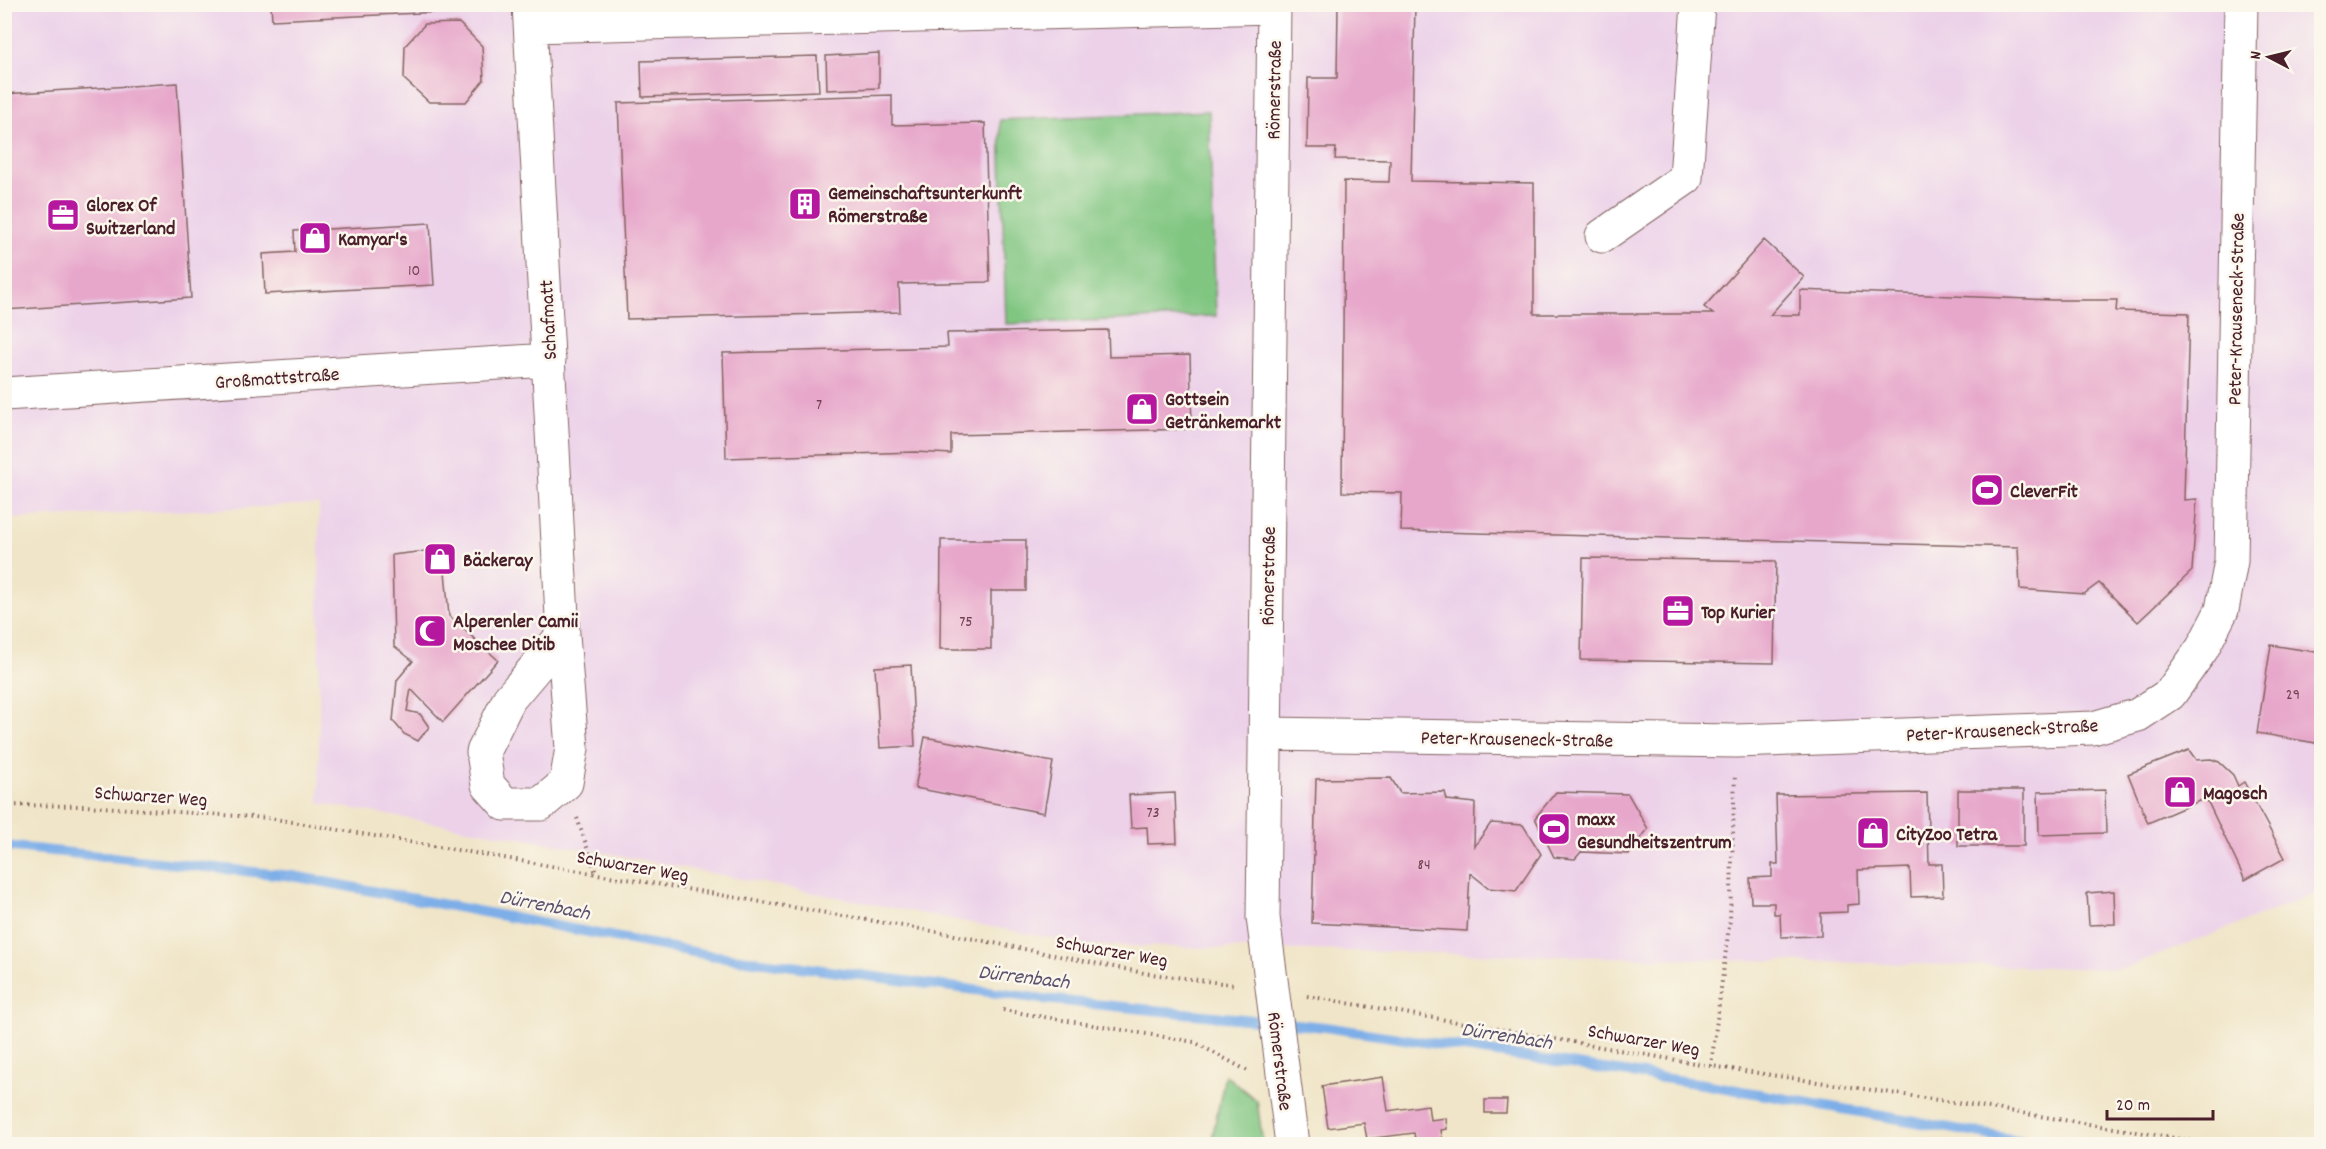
<svg xmlns="http://www.w3.org/2000/svg" width="2326" height="1149" viewBox="0 0 2326 1149" font-family="Dekko,sans-serif">
<style>
.built{fill:#ecd1e9}
.green{fill:#80c681;stroke:#657256;stroke-width:1.5}
.lines{fill:none;stroke-linecap:round;stroke-linejoin:round}
.stream{stroke:#7daee8;stroke-width:10}
.building{fill:#e7a7cb}
.minor-casing{stroke:#846462;stroke-width:35}
.path{stroke:#846462;stroke-width:4;stroke-dasharray:1.5 4.5;stroke-linecap:butt}
.minor{stroke:#fff;stroke-width:33}
.labels{text-anchor:middle;stroke-width:5;stroke-linejoin:round;paint-order:stroke}
.number-label{font-size:16px;fill:#714153}
.street-label{font-size:20px;fill:#4a1f2b;stroke:#fbf7ec}
.poi-label{font-size:20px;font-weight:bold;fill:#4a1f2b;stroke:#fbf7ec;text-anchor:start}
.water-label{font-size:21px;font-style:italic;fill:#5c516d;stroke:#fbf7ec}
</style>
<rect width="100%" height="100%" fill="#fbf7ec"/>
<filter id="ink" filterUnits="userSpaceOnUse"><feTurbulence type="fractalNoise" baseFrequency=".0167" numOctaves="2"/><feDisplacementMap in="SourceGraphic" scale="12" xChannelSelector="R" yChannelSelector="G"/><feConvolveMatrix kernelMatrix="1 2 1 2 8 2 1 2 1" color-interpolation-filters="sRGB"/></filter>
<filter id="wash" filterUnits="userSpaceOnUse"><feTurbulence type="fractalNoise" baseFrequency=".008" numOctaves="4" result="noise"/><feDisplacementMap in="SourceGraphic" scale="24" xChannelSelector="R" yChannelSelector="G"/><feGaussianBlur stdDeviation="1.35" result="paint"/><feColorMatrix in="noise" values="0 0 0 0 0 0 0 0 0 0 0 0 0 0 0 0 0 1.4 0 .05"/><feComposite in="paint" operator="in"/></filter>
<g filter="url(#wash)">
<rect width="100%" height="100%" fill="#f0e5c8"/>
<path class="built" d="M4 5H2321V892L2122 969 1086 945 601 852 319 803V504L5 519Z"/>
<path class="green" d="M1209 111 1216 316 1006 324 1000 120Z
M1225 1075 1257 1101 1263 1144H1211Z"/>
<g class="lines">
<path class="stream" d="M4 846 293 876 709 955 1043 999 1325 1027 1703 1084 2039 1144"/>
</g>
<g id="blocks">
<path class="building" d="M271 4H463V11L272 20Z
M1338 5H1415L1411 181 1534 183V314H1713L1704 307 1764 240 1804 277 1770 315H1800V290L2053 300H2117L2116 311 2189 313 2184 500 2197 499 2192 571 2138 622 2099 583 2084 594 2020 589 2018 547 1401 531 1402 493 1342 492 1344 181 1389 182 1390 160 1335 159 1336 148H1307L1308 78H1337Z
M459 23 482 46 484 80 466 102H429L404 79 405 46 425 24Z
M2319 31H2322V92L2315 91Z
M879 53V88L827 90 826 56Z
M817 56 819 91 642 97 641 61Z
M177 83 191 298 4 310V94Z
M892 95V125L985 123 990 282 899 284 900 312 627 319 618 103Z
M430 223 434 285 265 294 263 254 295 252 294 231Z
M1108 330 1109 357 1190 355 1192 429 951 435V454L915 452 726 458 723 353 948 347 947 333Z
M941 540H1026V591H991V649H940Z
M443 549 449 616 498 660 443 722 411 689 407 711 420 714 429 727 418 741 404 734 393 721 397 680 413 661 394 646 392 555Z
M1583 558 1776 561 1774 663 1581 660Z
M2271 645 2322 653V744L2257 733Z
M911 665 915 746 880 748 875 667Z
M925 737 1053 762 1044 813 915 788Z
M2189 750 2196 760 2211 759 2219 762 2233 775 2238 786 2244 782 2285 858 2245 880 2206 798 2148 823 2128 774Z
M1391 778 1400 793 1445 792 1447 800 1475 803 1474 847 1491 823 1523 825 1541 854 1516 891 1489 888 1470 873 1467 931 1312 923 1316 779Z
M1958 790H2024V846H1958Z
M2105 790 2106 833 2039 835 2038 792Z
M1556 792 1628 794 1648 829 1629 854 1581 852 1575 859 1554 857 1535 818Z
M1175 793 1177 843 1148 844 1147 827 1131 828 1129 795Z
M1927 793 1929 864H1942L1943 896 1911 897 1910 868 1858 870 1859 904 1847 905V912L1821 913V936L1781 937 1780 914H1774V903H1751L1750 878 1772 877V864H1778L1776 795Z
M2114 891 2115 924 2089 925 2087 893Z
M1383 1077 1388 1111 1428 1105 1430 1120 1446 1118 1447 1129 1441 1130 1443 1144H1416L1414 1133 1367 1139 1364 1123 1328 1128 1322 1086Z
M1485 1100H1507L1506 1113H1485Z"/>
</g>
</g>
<g filter="url(#ink)">
<use href="#blocks" fill-opacity="0" stroke="#846462" stroke-width="1.5"/>
<g class="lines">
<defs>
<path id="minor" d="M529 4 563 635 572 748 566 783 541 804H505L488 785 483 752 509 699 563 635
M1274 4 1263 917 1292 1144
M531 26 1274 7
M1602 236 1686 178 1698 4
M4 394 549 360
M1266 734 1736 741 2093 728 2138 715 2170 694 2202 649 2222 610 2231 561 2241 4"/>
</defs>
<use href="#minor" class="minor-casing"/>
<path class="path" d="M4 805 85 806 269 818 944 933 1144 973 1237 985
M577 818 596 873
M1307 996 1711 1066 1965 1104 2212 1144
M1003 1010 1194 1042 1248 1071
M1711 1066 1730 919 1735 774"/>
<use href="#minor" class="minor"/>
</g>
</g>
<defs>
<symbol id="building-square" viewBox="-11 -11 22 22"><rect x="-9" y="-9" width="18" height="18" rx="4" fill="#b5179e" stroke="#fbf7ec"/><path d="M-4-6H4V6H1V3H-1V6H-4ZM-2.5-4.3h1.7v1.8h-1.7ZM.8-4.3h1.7v1.8H.8ZM-2.5-1h1.7V.8h-1.7ZM.8-1h1.7V.8H.8Z" fill="#fff"/></symbol>
<symbol id="office-square" viewBox="-11 -11 22 22"><rect x="-9" y="-9" width="18" height="18" rx="4" fill="#b5179e" stroke="#fbf7ec"/><path d="M-6-3h4V-5.5h4V-3h4V5H-6ZM-1-4.5V-3h2v-1.5ZM-6 0V1H6V0Z" fill="#fff"/></symbol>
<symbol id="shop-square" viewBox="-11 -11 22 22"><rect x="-9" y="-9" width="18" height="18" rx="4" fill="#b5179e" stroke="#fbf7ec"/><path d="M-5-2.5h2.3a2.7 3.5 0 0 1 5.4 0H5L5.5 6h-11ZM-1.5-2.5h3a1.5 2.3 0 0 0-3 0Z" fill="#fff"/></symbol>
<symbol id="stadium-square" viewBox="-11 -11 22 22"><rect x="-9" y="-9" width="18" height="18" rx="4" fill="#b5179e" stroke="#fbf7ec"/><path d="M0-5a6.5 5 0 1 0 0 10a6.5 5 0 1 0 0-10ZM-3.5-1.8h7v3.6h-7Z" fill="#fff"/></symbol>
<symbol id="mosque-square" viewBox="-11 -11 22 22"><rect x="-9" y="-9" width="18" height="18" rx="4" fill="#b5179e" stroke="#fbf7ec"/><path d="M3.5-4.9A6 6 0 1 0 3.5 4.9A5 5 0 1 1 3.5-4.9Z" fill="#fff"/></symbol>
</defs>
<g fill-rule="evenodd">
<use href="#building-square" x="786" y="185" width="38" height="38"/>
<use href="#office-square" x="44" y="196" width="38" height="38"/>
<use href="#shop-square" x="296" y="219" width="38" height="38"/>
<use href="#shop-square" x="1123" y="390" width="38" height="38"/>
<use href="#stadium-square" x="1968" y="471" width="38" height="38"/>
<use href="#shop-square" x="421" y="540" width="38" height="38"/>
<use href="#office-square" x="1659" y="592" width="38" height="38"/>
<use href="#mosque-square" x="411" y="612" width="38" height="38"/>
<use href="#shop-square" x="2161" y="773" width="38" height="38"/>
<use href="#stadium-square" x="1535" y="810" width="38" height="38"/>
<use href="#shop-square" x="1854" y="814" width="38" height="38"/>
</g>
<g class="labels">
<g class="number-label">
<text x="414" y="275">10</text>
<text x="819" y="409">7</text>
<text x="966" y="626">75</text>
<text x="2293" y="699">29</text>
<text x="1153" y="817">73</text>
<text x="1424" y="869">84</text>
</g>
<g class="street-label">
<text transform="translate(1273 90) rotate(-89)" y="7">Römerstraße</text>
<text transform="translate(2235 309) rotate(-89)" y="7">Peter-Krauseneck-Straße</text>
<text transform="translate(547 320) rotate(-93)" y="7">Schafmatt</text>
<text transform="translate(277 377) rotate(-4)" y="7">Großmattstraße</text>
<text transform="translate(1267 576) rotate(-89)" y="7">Römerstraße</text>
<text transform="translate(2002 729) rotate(-3)" y="7">Peter-Krauseneck-Straße</text>
<text transform="translate(1517 738) rotate(1)" y="7">Peter-Krauseneck-Straße</text>
<text transform="translate(151 795) rotate(4)" y="7">Schwarzer Weg</text>
<text transform="translate(633 865) rotate(10)" y="7">Schwarzer Weg</text>
<text transform="translate(1112 950) rotate(10)" y="7">Schwarzer Weg</text>
<text transform="translate(1644 1039) rotate(10)" y="7">Schwarzer Weg</text>
<text transform="translate(1281 1061) rotate(83)" y="7">Römerstraße</text>
</g>
<g class="poi-label">
<text x="828" y="199">Gemeinschaftsunterkunft<tspan x="828" dy="23">Römerstraße</tspan></text>
<text x="86" y="211">Glorex Of<tspan x="86" dy="23">Switzerland</tspan></text>
<text x="338" y="245">Kamyar's</text>
<text x="1165" y="405">Gottsein<tspan x="1165" dy="23">Getränkemarkt</tspan></text>
<text x="2010" y="497">CleverFit</text>
<text x="463" y="566">Bäckeray</text>
<text x="1701" y="618">Top Kurier</text>
<text x="453" y="627">Alperenler Camii<tspan x="453" dy="23">Moschee Ditib</tspan></text>
<text x="2203" y="799">Magosch</text>
<text x="1577" y="825">maxx<tspan x="1577" dy="23">Gesundheitszentrum</tspan></text>
<text x="1896" y="840">CityZoo Tetra</text>
</g>
<g class="water-label">
<text transform="translate(545 904) rotate(11)" y="7">Dürrenbach</text>
<text transform="translate(1024 976) rotate(7)" y="7">Dürrenbach</text>
<text transform="translate(1507 1035) rotate(9)" y="7">Dürrenbach</text>
</g>
</g>
<rect width="2326" height="1149" fill="none" stroke="#fbf7ec" stroke-width="24"/>
<g transform="translate(2269 57) rotate(277)" stroke="#fbf7ec" stroke-width="4.5" paint-order="stroke">
<path d="M0-4.5L10 22L0 15L-10 22Z" fill="#4a1f2b"/>
<text y="-9" font-size="16" font-weight="bold" text-anchor="middle" fill="#4a1f2b">N</text>
</g>
<path d="M2107 1110v9h106v-9" fill="none" stroke="#4a1f2b" stroke-width="3"/>
<text x="2116" y="1110" font-size="18" fill="#4a1f2b" stroke="#fbf7ec" stroke-width="4.5" paint-order="stroke">20 m</text>
</svg>
